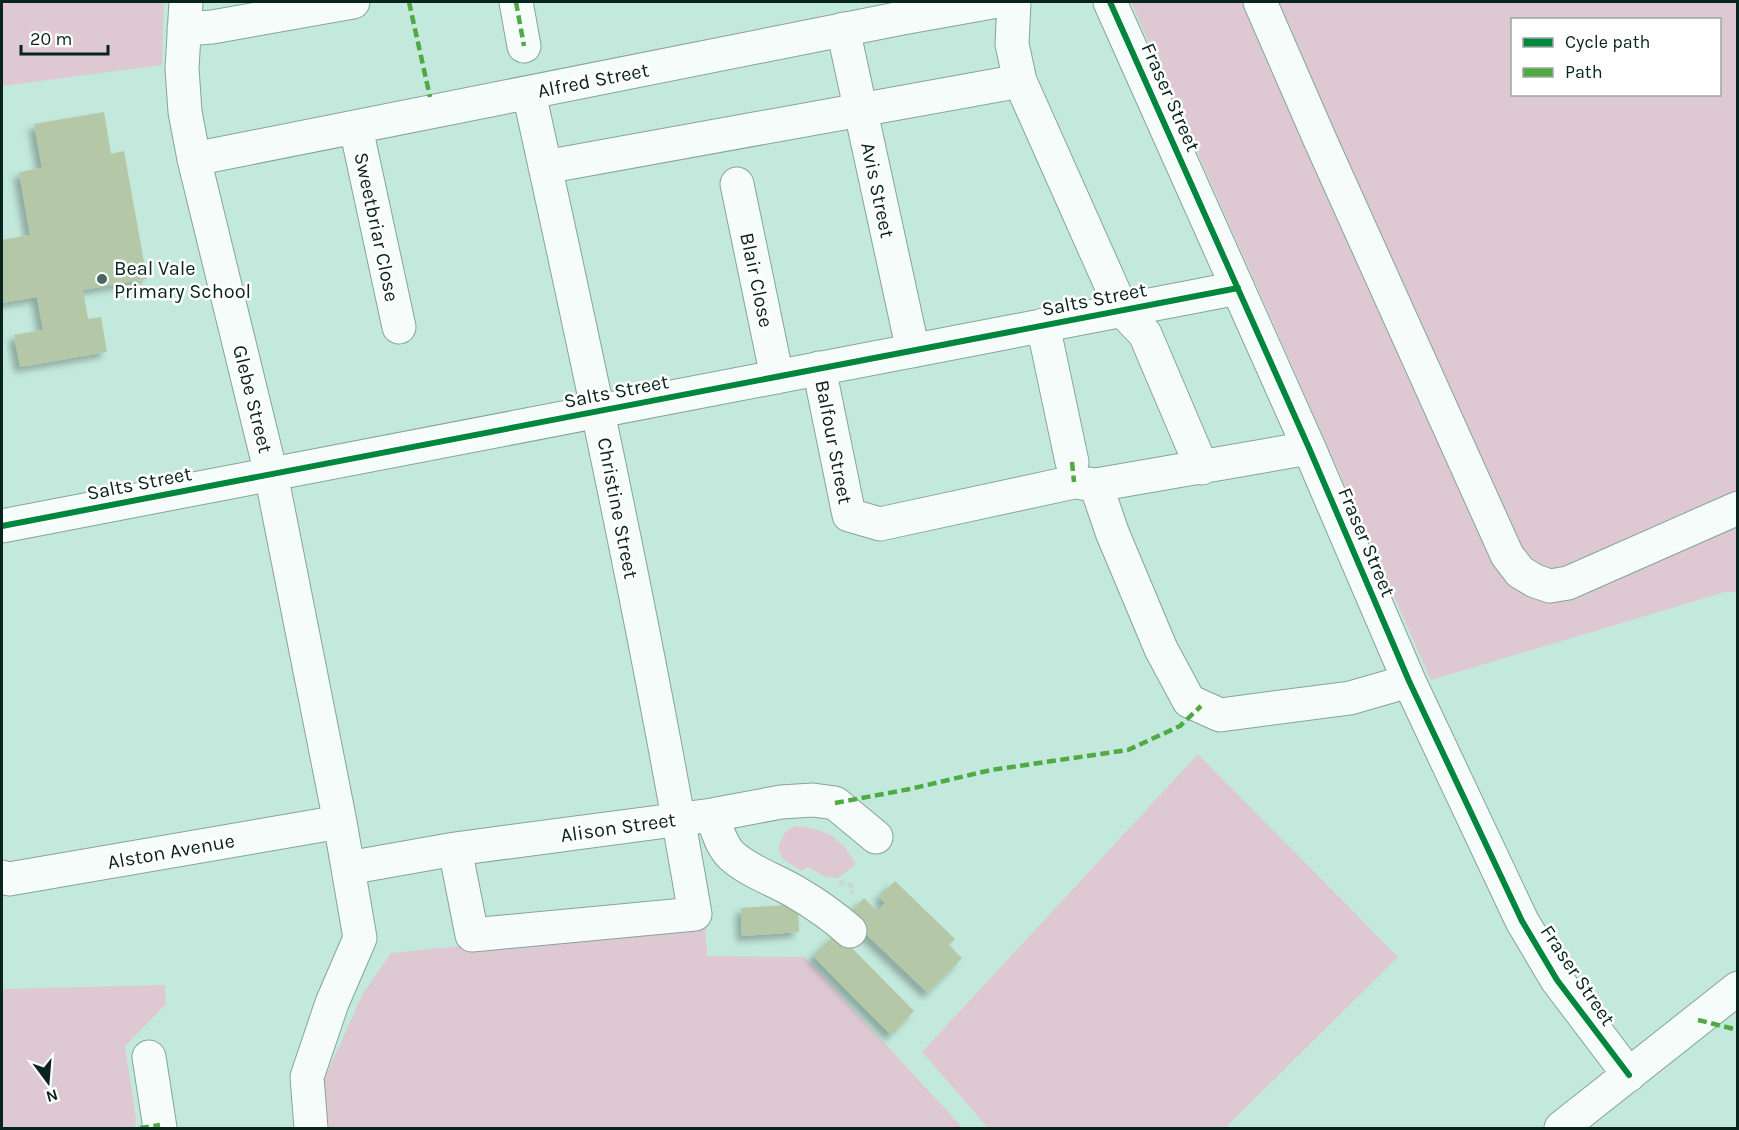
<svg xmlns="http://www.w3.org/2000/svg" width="1739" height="1130" viewBox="0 0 1739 1130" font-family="Karla,sans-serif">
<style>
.green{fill:#dec9d3;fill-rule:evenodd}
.building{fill:#b4c7a6;filter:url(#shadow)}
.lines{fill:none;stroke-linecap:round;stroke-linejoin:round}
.minor-casing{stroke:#86a49b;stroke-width:35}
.path{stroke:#cbd5d2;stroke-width:4;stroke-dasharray:6 3;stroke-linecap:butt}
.minor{stroke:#f6fcfa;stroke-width:33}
.quiet{stroke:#50aa43;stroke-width:4.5;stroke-dasharray:9 4.5;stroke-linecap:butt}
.cycleway-casing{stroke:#fff;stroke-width:10}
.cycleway{stroke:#00873e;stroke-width:6}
.poi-dot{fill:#49695f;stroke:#fff;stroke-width:2}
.labels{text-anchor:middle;stroke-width:5;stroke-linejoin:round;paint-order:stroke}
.street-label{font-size:20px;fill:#08241c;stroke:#fff}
.poi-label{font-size:20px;fill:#08241c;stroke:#fff;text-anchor:start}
</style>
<defs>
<filter id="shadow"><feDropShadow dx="-5.5" dy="5.5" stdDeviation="3" flood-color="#0004"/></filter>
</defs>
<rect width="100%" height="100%" fill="#c3e9dc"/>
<path class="green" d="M2 2H164L162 65 2 86Z
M1131 2H1737V592H1725L1431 680ZM1512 20H1720V94H1512Z
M1198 754 1398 957 1225 1128H988L922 1052Z
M795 826C826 829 841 837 856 864L838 878 825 877 808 867 801 871 782 858 778 847 785 832Z
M705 921 707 956 805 957 963 1128H323L317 1096 362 995 391 953Z
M165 985 166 1004 125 1046 136 1118 135 1128H2V989Z"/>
<path class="building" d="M104 112 111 154 124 151 147 279 83 290 88 319 101 317 107 352 20 367 14 335 43 330 37 297 2 303V240L30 235 19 172 42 168 34 124Z
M895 881 955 939 949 945 962 958 928 993 847 916 864 898 877 911 885 903 879 897Z
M798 904 799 932 742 936 741 908Z
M837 933 914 1011 891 1035 813 956Z"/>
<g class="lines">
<defs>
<path id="minor" d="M186 2 182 68 185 112 194 159 271 474 340 822 360 938 332 1003 307 1077 311 1128
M516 2 524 46
M1014 2 1012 44 1020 81 1122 310 1145 334 1202 468
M1110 2 1309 448 1409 681 1522 921 1557 980 1629 1075
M1260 2 1321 142 1507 555 1520 572 1535 581 1550 586 1568 583 1738 508
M184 29 212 27 353 2
M843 29 913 351
M356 128 399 327
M194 159 902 18 992 2
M545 167 1020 81
M737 184 777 377
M1043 325 1072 462
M819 368 849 515 880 524 1074 482 1096 485 1309 448
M1096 485 1112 532 1161 649 1189 701 1220 715 1350 698 1409 681
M2 526 1238 288
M712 815C717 829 721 846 732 856 751 873 776 880 797 893 816 904 834 917 850 931
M455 849 472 935 695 914C648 639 589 366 529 93
M348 868 455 849 712 815 781 802 813 800 835 803 876 837
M2 877 9 879 340 822
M149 1057 160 1128
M1561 1128 1738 988"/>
</defs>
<use href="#minor" class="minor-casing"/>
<path class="path" d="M839 882 851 885 853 894"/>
<use href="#minor" class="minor"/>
<path class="quiet" d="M409 2 430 97
M516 2 524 46
M1072 462 1074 482
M835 803 910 789 991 770 1128 750 1180 726 1201 706
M1698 1020 1738 1030
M140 1128 160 1125"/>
<defs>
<path id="cycleway" d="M1110 2 1309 448 1409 681 1522 921 1557 980 1629 1075
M2 526 1238 288"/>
</defs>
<use href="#cycleway" class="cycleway-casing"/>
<use href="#cycleway" class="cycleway"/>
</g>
<circle class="poi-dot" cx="102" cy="279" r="6"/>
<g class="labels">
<g class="street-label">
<text transform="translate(593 80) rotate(-11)" y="7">Alfred Street</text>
<text transform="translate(1171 97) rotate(66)" y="7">Fraser Street</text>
<text transform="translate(878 190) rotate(78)" y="7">Avis Street</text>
<text transform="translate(377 227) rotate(78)" y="7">Sweetbriar Close</text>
<text transform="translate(757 280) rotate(78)" y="7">Blair Close</text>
<text transform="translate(1094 299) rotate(-11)" y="7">Salts Street</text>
<text transform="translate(616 391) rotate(-11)" y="7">Salts Street</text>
<text transform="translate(253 399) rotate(76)" y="7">Glebe Street</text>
<text transform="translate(834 442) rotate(79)" y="7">Balfour Street</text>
<text transform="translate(139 483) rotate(-11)" y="7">Salts Street</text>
<text transform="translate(618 508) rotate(79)" y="7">Christine Street</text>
<text transform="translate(1367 542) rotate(67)" y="7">Fraser Street</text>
<text transform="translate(618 827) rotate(-8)" y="7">Alison Street</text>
<text transform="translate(171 851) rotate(-10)" y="7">Alston Avenue</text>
<text transform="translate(1578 975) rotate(56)" y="7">Fraser Street</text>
</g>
<g class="poi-label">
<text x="114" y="275">Beal Vale<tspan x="114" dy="23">Primary School</tspan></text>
</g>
</g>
<rect width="1739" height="1130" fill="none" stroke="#08241c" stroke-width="6"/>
<rect x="1511" y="18" width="210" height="78" fill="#ffffff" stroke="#9ca7a4" stroke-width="1.5"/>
<rect x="1523" y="38" width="30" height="9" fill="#00873e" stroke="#9ca7a4" stroke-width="1.5"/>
<text x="1565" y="48" font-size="18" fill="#08241c">Cycle path</text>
<rect x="1523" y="68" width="30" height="9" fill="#50aa43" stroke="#9ca7a4" stroke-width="1.5"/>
<text x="1565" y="78" font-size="18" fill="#08241c">Path</text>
<g transform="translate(48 1082) rotate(164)" stroke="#ffffff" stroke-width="4.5" paint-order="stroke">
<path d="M0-4.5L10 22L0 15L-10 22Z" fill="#08241c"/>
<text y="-9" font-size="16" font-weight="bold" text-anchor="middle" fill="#08241c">N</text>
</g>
<path d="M21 45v9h87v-9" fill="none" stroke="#08241c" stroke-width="3"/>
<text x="30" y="45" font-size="18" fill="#08241c" stroke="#ffffff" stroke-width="4.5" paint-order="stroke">20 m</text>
</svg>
